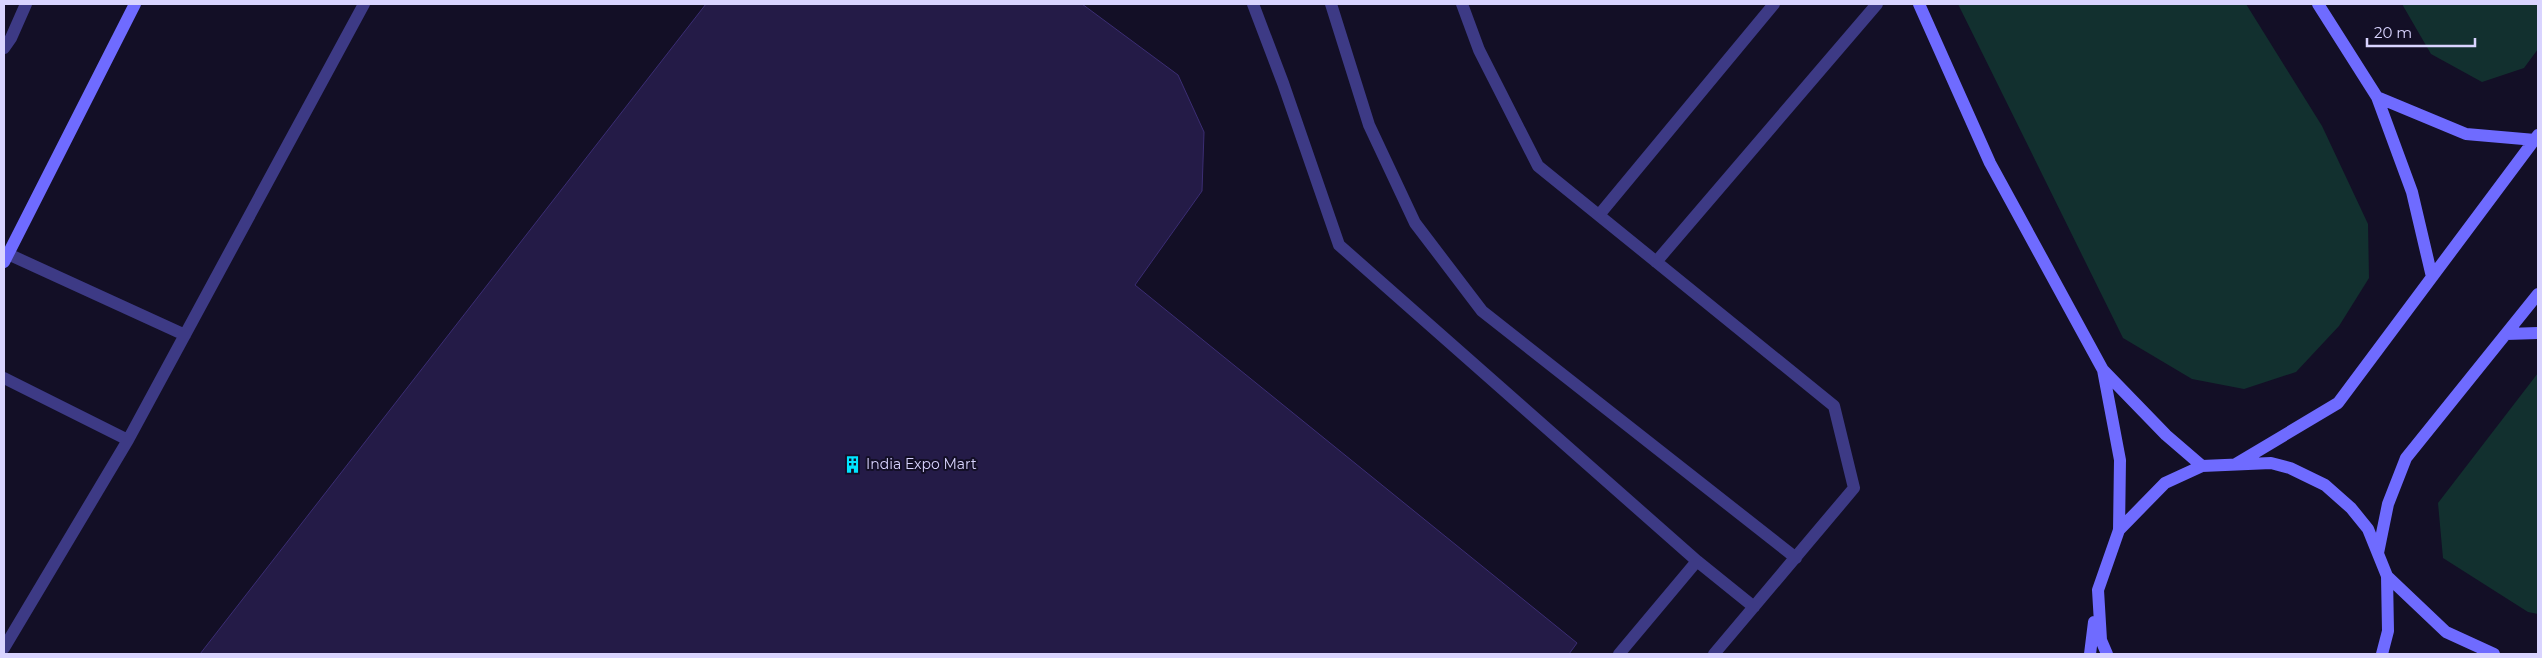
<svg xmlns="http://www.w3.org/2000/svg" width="2542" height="658" viewBox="0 0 2542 658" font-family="Montserrat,sans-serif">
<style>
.green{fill:#12302f}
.building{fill:#241b47;stroke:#3b2d73}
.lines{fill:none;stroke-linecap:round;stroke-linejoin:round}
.lane{stroke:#3d3a85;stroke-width:12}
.secondary{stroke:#6f6bff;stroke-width:12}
.labels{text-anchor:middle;stroke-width:4;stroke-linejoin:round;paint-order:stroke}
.poi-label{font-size:14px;fill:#d9d4ff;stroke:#130f26;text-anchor:start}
</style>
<rect width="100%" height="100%" fill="#130f26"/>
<path class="green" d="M1958 4H2246L2322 126 2368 224 2369 278 2339 326 2296 372 2244 389 2192 379 2123 338Z
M2402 4H2538V49L2524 68 2482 82 2431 54Z
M2538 373V614L2528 612 2443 558 2438 503Z"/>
<path class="building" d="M706 4H1082L1178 75 1204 132 1202 191 1135 285 1577 643 1569 654H200Z"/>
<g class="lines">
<path class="lane" d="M1253 4 1283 83 1339 245 1697 561 1619 654
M1331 4 1369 125 1415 223 1482 311 1796 558
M1462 4 1479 50 1538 166 1834 406 1854 488 1714 654
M4 48 11 38 26 4
M1599 215 1774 4
M8 254 185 335
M1656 262 1877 4
M4 378 128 440
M1697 561 1754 607
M4 648 128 440 364 4"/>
<path class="secondary" d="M1919 4 1990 163 2103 370 2166 435 2202 466
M2318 4 2377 97 2412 192 2432 277
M2377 97 2466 134 2535 140
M4 262 135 4
M2506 334 2538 333
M2103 370 2120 460 2119 530
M2236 464 2338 403 2538 135
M2378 553 2388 504 2406 458 2538 294
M2387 576 2446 632 2494 654
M2090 654 2094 622
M2107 654 2101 640 2098 590 2119 530 2165 483 2202 466 2271 463 2290 468 2325 485 2351 508 2368 529 2387 576 2388 631 2382 654"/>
</g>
<defs>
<symbol id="building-bare" viewBox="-9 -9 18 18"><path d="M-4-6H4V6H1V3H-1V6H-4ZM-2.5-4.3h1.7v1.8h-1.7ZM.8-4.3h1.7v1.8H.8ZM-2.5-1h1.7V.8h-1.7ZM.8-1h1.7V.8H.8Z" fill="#00e5ff" stroke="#130f26" stroke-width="2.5" paint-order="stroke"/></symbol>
</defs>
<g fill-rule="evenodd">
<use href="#building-bare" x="840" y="452" width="25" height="25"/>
</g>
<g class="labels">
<g class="poi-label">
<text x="866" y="469">India Expo Mart</text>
</g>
</g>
<rect width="2542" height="658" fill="none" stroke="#d9d4ff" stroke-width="10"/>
<path d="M2367 38v8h108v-8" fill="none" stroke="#d9d4ff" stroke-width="2.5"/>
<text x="2374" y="38" font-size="15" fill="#d9d4ff" stroke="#130f26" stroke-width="4" paint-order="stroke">20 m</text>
</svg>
